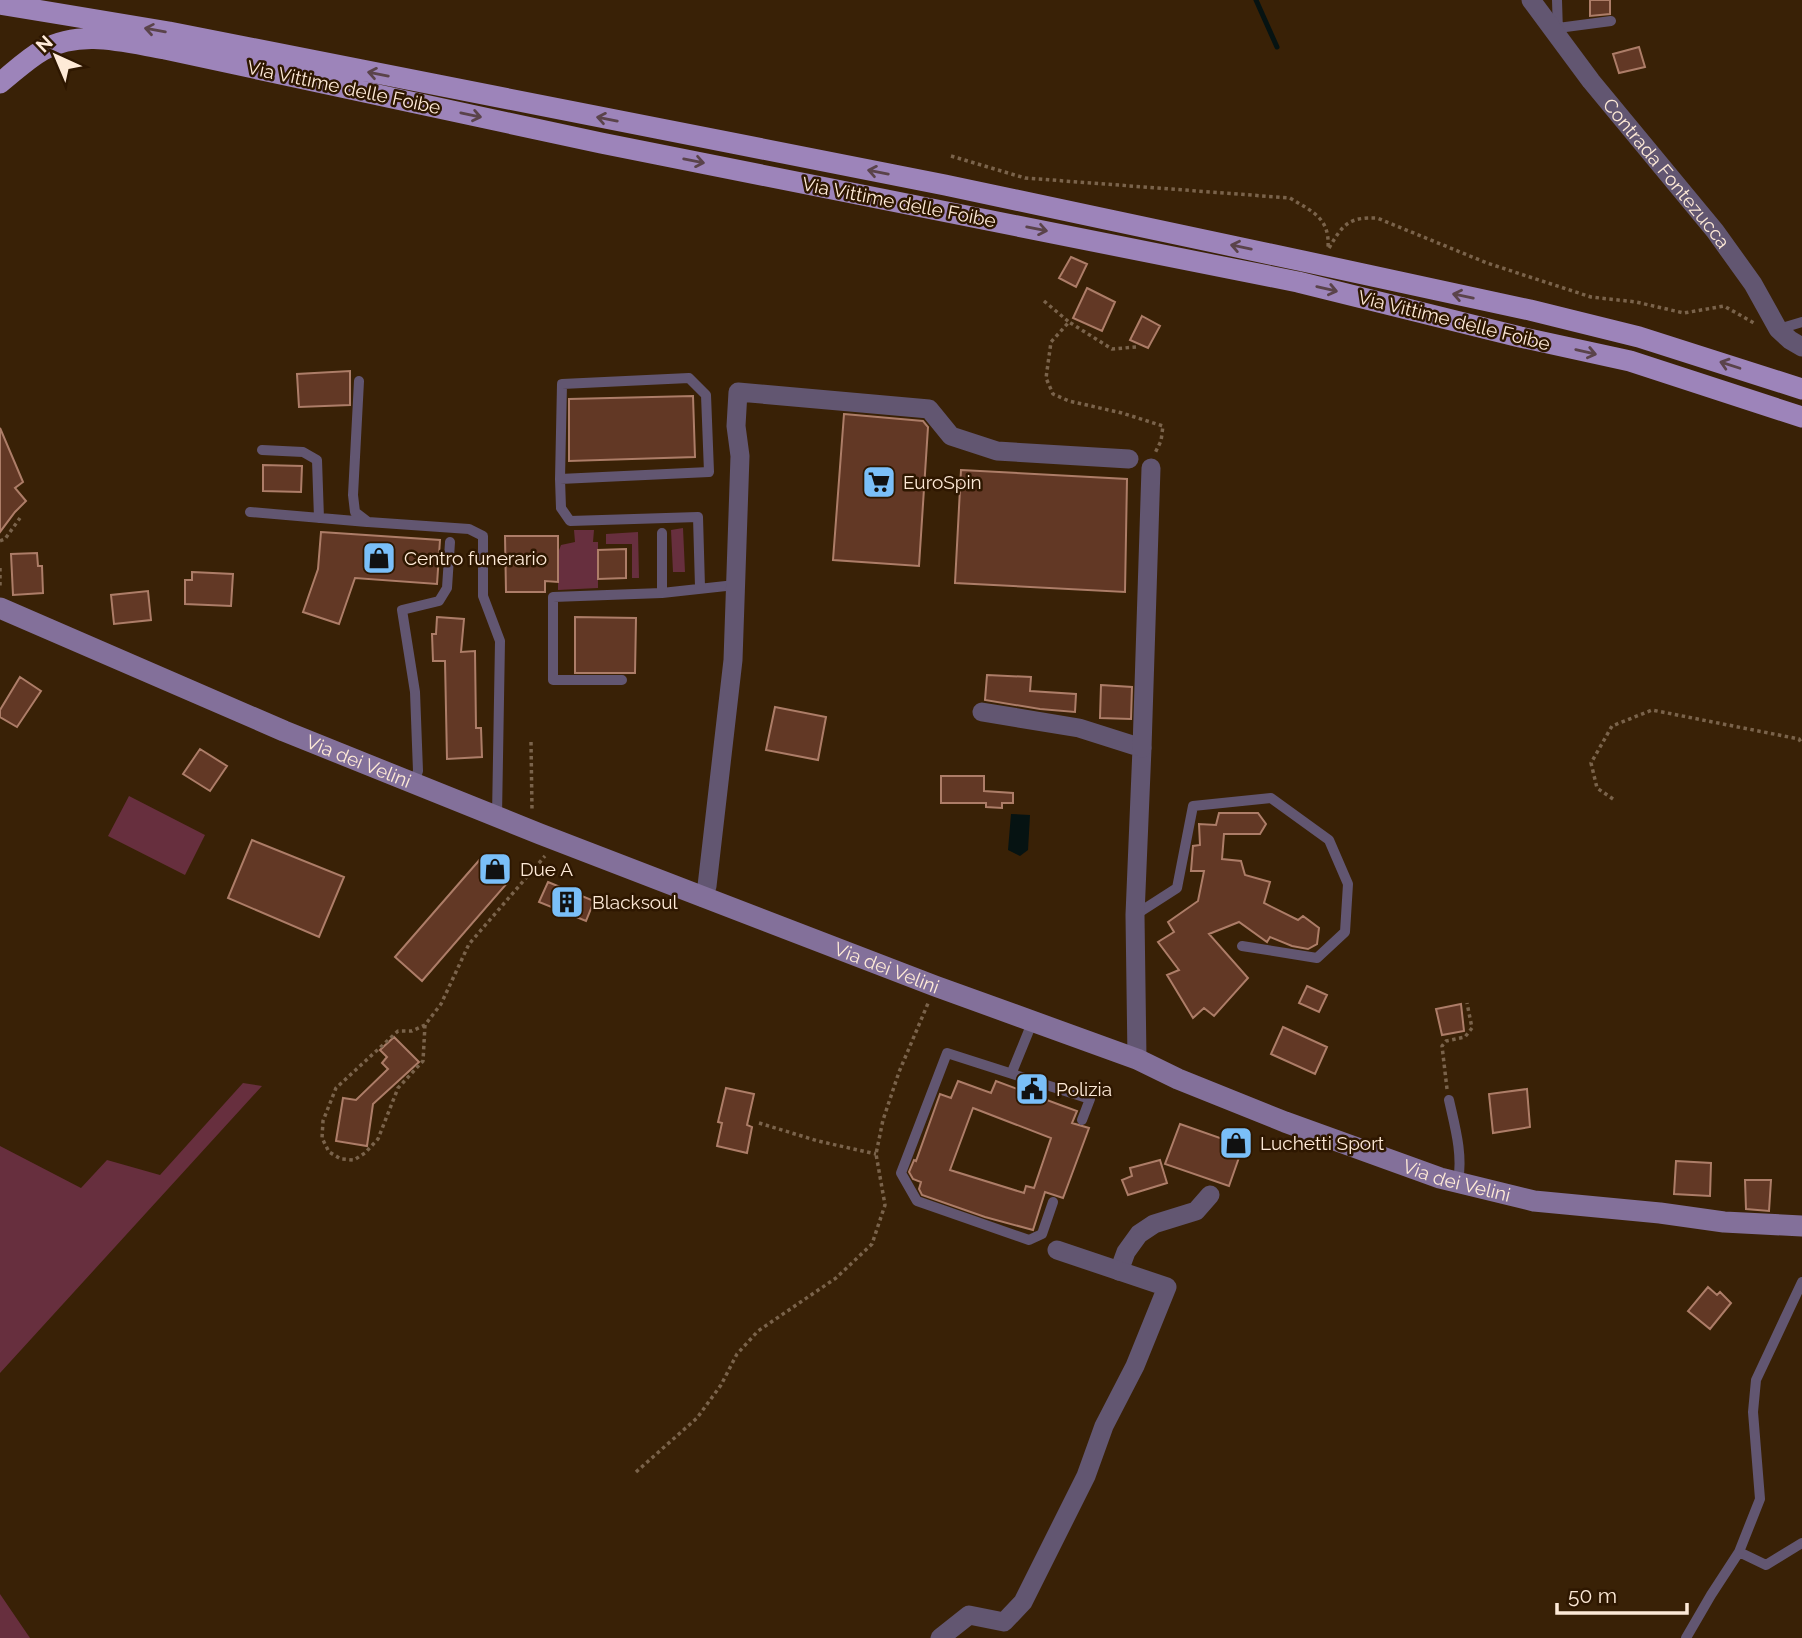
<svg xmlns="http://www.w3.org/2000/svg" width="1802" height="1638" viewBox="0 0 1802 1638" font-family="Raleway,sans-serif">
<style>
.green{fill:#672f3e}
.water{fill:#061312}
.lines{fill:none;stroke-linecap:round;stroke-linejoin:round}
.stream{stroke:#061312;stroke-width:5}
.building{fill:#623825;stroke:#ad7d68;stroke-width:2;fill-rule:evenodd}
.path{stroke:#7a634b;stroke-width:3.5;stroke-dasharray:3.5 3.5;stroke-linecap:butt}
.lane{stroke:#625671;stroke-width:10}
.street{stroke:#625671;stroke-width:19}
.secondary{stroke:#83709a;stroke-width:21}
.primary{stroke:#9d84ba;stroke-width:21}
.oneway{stroke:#5a434a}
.labels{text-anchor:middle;stroke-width:5;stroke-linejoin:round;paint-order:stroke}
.street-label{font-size:19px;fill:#feead7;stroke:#2e1700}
.poi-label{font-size:19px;fill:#feead7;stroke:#2e1700;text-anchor:start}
</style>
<rect width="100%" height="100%" fill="#392106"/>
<path class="green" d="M683 528 685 572H673L671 530Z
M574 530H594L593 542H598V588L558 590V553L561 545 575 542Z
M638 532 639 578H632V544H606V534Z
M129 796 205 835 185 875 108 836Z
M243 1083 262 1086 0 1373V1146L81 1188 107 1160 160 1175Z
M0 1594 30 1638H0Z"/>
<path class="water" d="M1011 814 1030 815 1028 850 1020 856 1008 850Z"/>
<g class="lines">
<path class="stream" d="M1256 0 1277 47"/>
</g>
<path class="building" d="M1590 0H1610V14L1590 16Z
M1639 47 1645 67 1619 73 1613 54Z
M1071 257 1087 264 1076 287 1059 278Z
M1087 288 1115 302 1102 331 1073 318Z
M1142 316 1160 326 1148 348 1130 340Z
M350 371V405L299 407 297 374Z
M693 396 695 457 569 461V399Z
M844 414 923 421 928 427 919 566 833 560Z
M0 428 23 482 15 488 26 501 15 512 0 532Z
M263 465 302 466 301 492 263 491Z
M961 470 1127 479 1125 592 955 583Z
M321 532 440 540 437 584 355 578 339 624 303 612 318 569Z
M505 536H558V582L545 581V592H506Z
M626 549V578L598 579V550Z
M37 553 38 566H42L43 593 13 595 11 554Z
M192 572 233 574 231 606 185 604V580H192Z
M148 591 151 620 114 624 111 595Z
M437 617 464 619 461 652 475 651 476 728H481L482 757 447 759 445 661H433L432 634H436Z
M575 617 636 618 635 673H575Z
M987 675 1031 677 1030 691 1076 694 1075 712 1040 709 985 700Z
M20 677 41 691 17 727 0 717V710Z
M1101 685 1132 687 1131 719 1100 718Z
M775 707 826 717 818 760 766 750Z
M200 749 227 766 210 791 183 774Z
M941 776H984V791L1013 793V803H1002V808L986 807V803H941Z
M1219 813H1258L1266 824 1260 834H1224L1222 859 1241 861 1245 875 1270 882 1264 903 1298 920 1303 916 1319 928 1317 944 1308 949 1292 946 1270 937 1267 942 1239 922 1209 934 1248 978 1214 1016 1204 1008 1193 1018 1167 975 1179 970 1158 942 1174 932 1168 922 1198 901 1204 871H1191L1193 846 1200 845 1199 824 1216 825Z
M252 840 344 877 319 937 228 898Z
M482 857 509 881 422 981 395 957Z
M548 882 594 901 586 921 539 902Z
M1307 986 1327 995 1319 1012 1299 1003Z
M1461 1004 1464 1031 1442 1035 1436 1009Z
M1283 1027 1327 1047 1315 1074 1271 1054Z
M394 1037 419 1062 373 1104 367 1146 336 1141 343 1098 356 1100 388 1069 382 1063 387 1057 380 1050Z
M958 1081 991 1093 996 1081 1063 1106 1077 1111 1072 1123 1089 1128 1063 1198 1045 1192 1033 1230 985 1217 922 1195 919 1189 921 1182 913 1179 909 1172 914 1160 916 1161 940 1094 951 1098ZM973 1108 1051 1138 1034 1188 1026 1186 1024 1193 950 1170Z
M726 1088 754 1094 747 1125 752 1127 747 1153 717 1146 722 1123 718 1122Z
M1527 1089 1530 1127 1493 1133 1489 1094Z
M1180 1124 1243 1146 1229 1186 1165 1164Z
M1160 1160 1167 1183 1128 1195 1122 1180 1132 1176 1130 1168Z
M1676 1161 1711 1163 1710 1196 1674 1194Z
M1745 1180H1771L1769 1211 1746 1209Z
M1708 1287 1717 1295 1720 1292 1731 1303 1710 1329 1688 1311Z"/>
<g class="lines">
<path class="path" d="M951 156 1025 178 1290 198C1313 212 1330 218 1328 248
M1329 248C1343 224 1349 217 1377 218L1487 263 1591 297 1636 302 1684 313 1724 306 1754 323
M1044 301 1069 322
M1136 347 1112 349 1069 322 1051 342 1046 378 1053 394 1069 401 1122 413 1163 426 1161 441 1155 453
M0 541 5 539 20 518
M0 568V589
M531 742 532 810
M1613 799 1597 788 1591 763 1612 726 1652 710 1799 739 1802 744
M425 1025 423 1061 398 1088 378 1139 365 1153 354 1160 341 1159 329 1152 322 1138 323 1121 336 1088 398 1031H412L425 1025 441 1004 469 944 545 856
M1447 1089 1442 1046 1446 1041 1465 1037 1472 1028 1467 1003
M759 1123 818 1141 876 1154
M636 1472 697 1418 721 1385 737 1354 758 1331 836 1278 872 1244 885 1205 876 1154 883 1120 899 1072 929 1001"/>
<path class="lane" d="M1557 0 1558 32
M1558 28 1611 21
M1779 329 1802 322
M359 381 353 495 355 512 368 522 469 529 483 536V596L500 641 497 816
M262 450 303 452 317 460 319 518
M560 479 562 384 689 378 706 395 709 472 560 479 561 508 570 521 698 517 700 587
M250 512 367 522
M662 593V533
M622 680H553V597L662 593 735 585
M414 783 418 771 415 692 402 610 439 601 447 588 450 542
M1135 915 1177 888 1193 806 1271 798 1329 840 1348 884 1345 932 1317 958 1242 946
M1012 1072 1032 1023
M1449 1100C1455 1127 1463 1154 1458 1182
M1053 1202 1042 1234 1029 1240 917 1201 901 1173 947 1053 1090 1099 1082 1120
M1739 1552 1766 1565 1802 1543
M1686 1638 1711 1595 1739 1552 1760 1499 1753 1412 1756 1380 1802 1282"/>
<g class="street">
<path id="s1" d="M1531 0 1591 81 1715 231 1753 284 1778 329 1790 340 1802 347"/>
<path d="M982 712 1079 728 1142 748 1135 915 1137 1059"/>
<path d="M1142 748 1151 468"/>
<path d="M702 897 707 886 733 660 740 456 736 426 738 392 929 409 951 436 997 451 1129 459"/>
<path d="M1119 1271 1126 1252 1139 1234 1154 1224 1196 1211 1210 1195"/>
<path d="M940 1638 969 1615 1004 1622 1023 1602 1086 1476 1104 1426 1135 1366 1167 1287 1057 1250"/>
</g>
<path class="secondary" id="s2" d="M0 608 284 731 540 834 935 986 1137 1059 1178 1079 1285 1122 1440 1178 1534 1201 1660 1213 1724 1222 1802 1226"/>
<path class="primary" d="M0 4 169 32 945 185 1303 261 1530 310 1639 337 1802 389
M0 83C14 72 27 59 43 50 81 29 124 42 165 49L601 143 1298 282 1520 337 1630 361 1802 417"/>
</g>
<defs><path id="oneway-shaft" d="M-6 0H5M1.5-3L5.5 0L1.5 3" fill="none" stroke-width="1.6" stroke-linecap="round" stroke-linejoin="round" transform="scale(1.75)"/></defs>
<g class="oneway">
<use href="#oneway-shaft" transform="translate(155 30) rotate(-170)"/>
<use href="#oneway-shaft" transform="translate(378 74) rotate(-169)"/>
<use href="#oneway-shaft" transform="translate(471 115) rotate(12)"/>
<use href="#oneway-shaft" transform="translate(607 119) rotate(-169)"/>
<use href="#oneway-shaft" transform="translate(694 161) rotate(11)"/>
<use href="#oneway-shaft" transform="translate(878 172) rotate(-169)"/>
<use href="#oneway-shaft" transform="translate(1037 229) rotate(11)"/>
<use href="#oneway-shaft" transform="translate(1241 247) rotate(-168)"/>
<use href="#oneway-shaft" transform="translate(1327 289) rotate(13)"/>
<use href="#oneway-shaft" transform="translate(1463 296) rotate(-168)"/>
<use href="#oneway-shaft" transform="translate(1586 352) rotate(13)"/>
<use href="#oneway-shaft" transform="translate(1730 365) rotate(-162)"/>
</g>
<defs>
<symbol id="supermarket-square" viewBox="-11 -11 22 22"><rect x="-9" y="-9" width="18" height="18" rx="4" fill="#7abff8" stroke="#2e1700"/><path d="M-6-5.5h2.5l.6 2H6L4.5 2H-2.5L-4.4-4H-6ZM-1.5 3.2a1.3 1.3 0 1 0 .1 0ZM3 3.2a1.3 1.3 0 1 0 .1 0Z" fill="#111"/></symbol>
<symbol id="shop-square" viewBox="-11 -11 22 22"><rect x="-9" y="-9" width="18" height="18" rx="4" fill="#7abff8" stroke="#2e1700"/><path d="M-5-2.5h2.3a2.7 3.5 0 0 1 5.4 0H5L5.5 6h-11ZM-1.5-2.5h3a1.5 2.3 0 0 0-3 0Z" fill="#111"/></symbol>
<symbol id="building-square" viewBox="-11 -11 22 22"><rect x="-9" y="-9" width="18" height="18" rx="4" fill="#7abff8" stroke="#2e1700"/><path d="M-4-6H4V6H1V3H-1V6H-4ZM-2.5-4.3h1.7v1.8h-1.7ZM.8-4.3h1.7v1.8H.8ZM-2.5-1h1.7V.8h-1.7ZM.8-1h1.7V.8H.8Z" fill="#111"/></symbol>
<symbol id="civic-square" viewBox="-11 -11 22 22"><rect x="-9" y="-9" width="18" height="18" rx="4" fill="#7abff8" stroke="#2e1700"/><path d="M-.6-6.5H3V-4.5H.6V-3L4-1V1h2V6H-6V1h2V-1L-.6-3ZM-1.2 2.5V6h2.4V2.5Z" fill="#111"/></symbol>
</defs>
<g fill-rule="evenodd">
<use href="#supermarket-square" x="860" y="463" width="38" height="38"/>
<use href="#shop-square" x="360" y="539" width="38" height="38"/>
<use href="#shop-square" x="476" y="850" width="38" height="38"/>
<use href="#building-square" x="548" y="883" width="38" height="38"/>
<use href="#civic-square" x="1013" y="1070" width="38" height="38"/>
<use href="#shop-square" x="1217" y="1124" width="38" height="38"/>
</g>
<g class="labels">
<g class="street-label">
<text transform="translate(344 87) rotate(12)" y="7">Via Vittime delle Foibe</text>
<text dy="7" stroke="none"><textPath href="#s1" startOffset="220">Contrada Fontezucca</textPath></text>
<text transform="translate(899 202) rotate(11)" y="7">Via Vittime delle Foibe</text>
<text transform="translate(1454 320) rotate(14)" y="7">Via Vittime delle Foibe</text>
<text dy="7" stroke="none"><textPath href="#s2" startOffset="390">Via dei Velini</textPath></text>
<text dy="7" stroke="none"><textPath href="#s2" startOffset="957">Via dei Velini</textPath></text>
<text dy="7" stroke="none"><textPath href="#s2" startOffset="1566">Via dei Velini</textPath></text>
</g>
<g class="poi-label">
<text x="903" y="489">EuroSpin</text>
<text x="404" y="565">Centro funerario</text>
<text x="520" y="876">Due A</text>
<text x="592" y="909">Blacksoul</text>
<text x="1056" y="1096">Polizia</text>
<text x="1260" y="1150">Luchetti Sport</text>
</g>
</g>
<g transform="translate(56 56) rotate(316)" stroke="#2e1700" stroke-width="5" paint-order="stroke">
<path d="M0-5L12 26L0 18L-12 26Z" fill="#feead7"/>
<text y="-10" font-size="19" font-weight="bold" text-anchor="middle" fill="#feead7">N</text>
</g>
<path d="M1557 1603v10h130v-10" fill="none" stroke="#feead7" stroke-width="3.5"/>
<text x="1568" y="1603" font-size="21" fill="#feead7" stroke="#2e1700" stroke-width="5" paint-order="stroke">50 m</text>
</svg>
